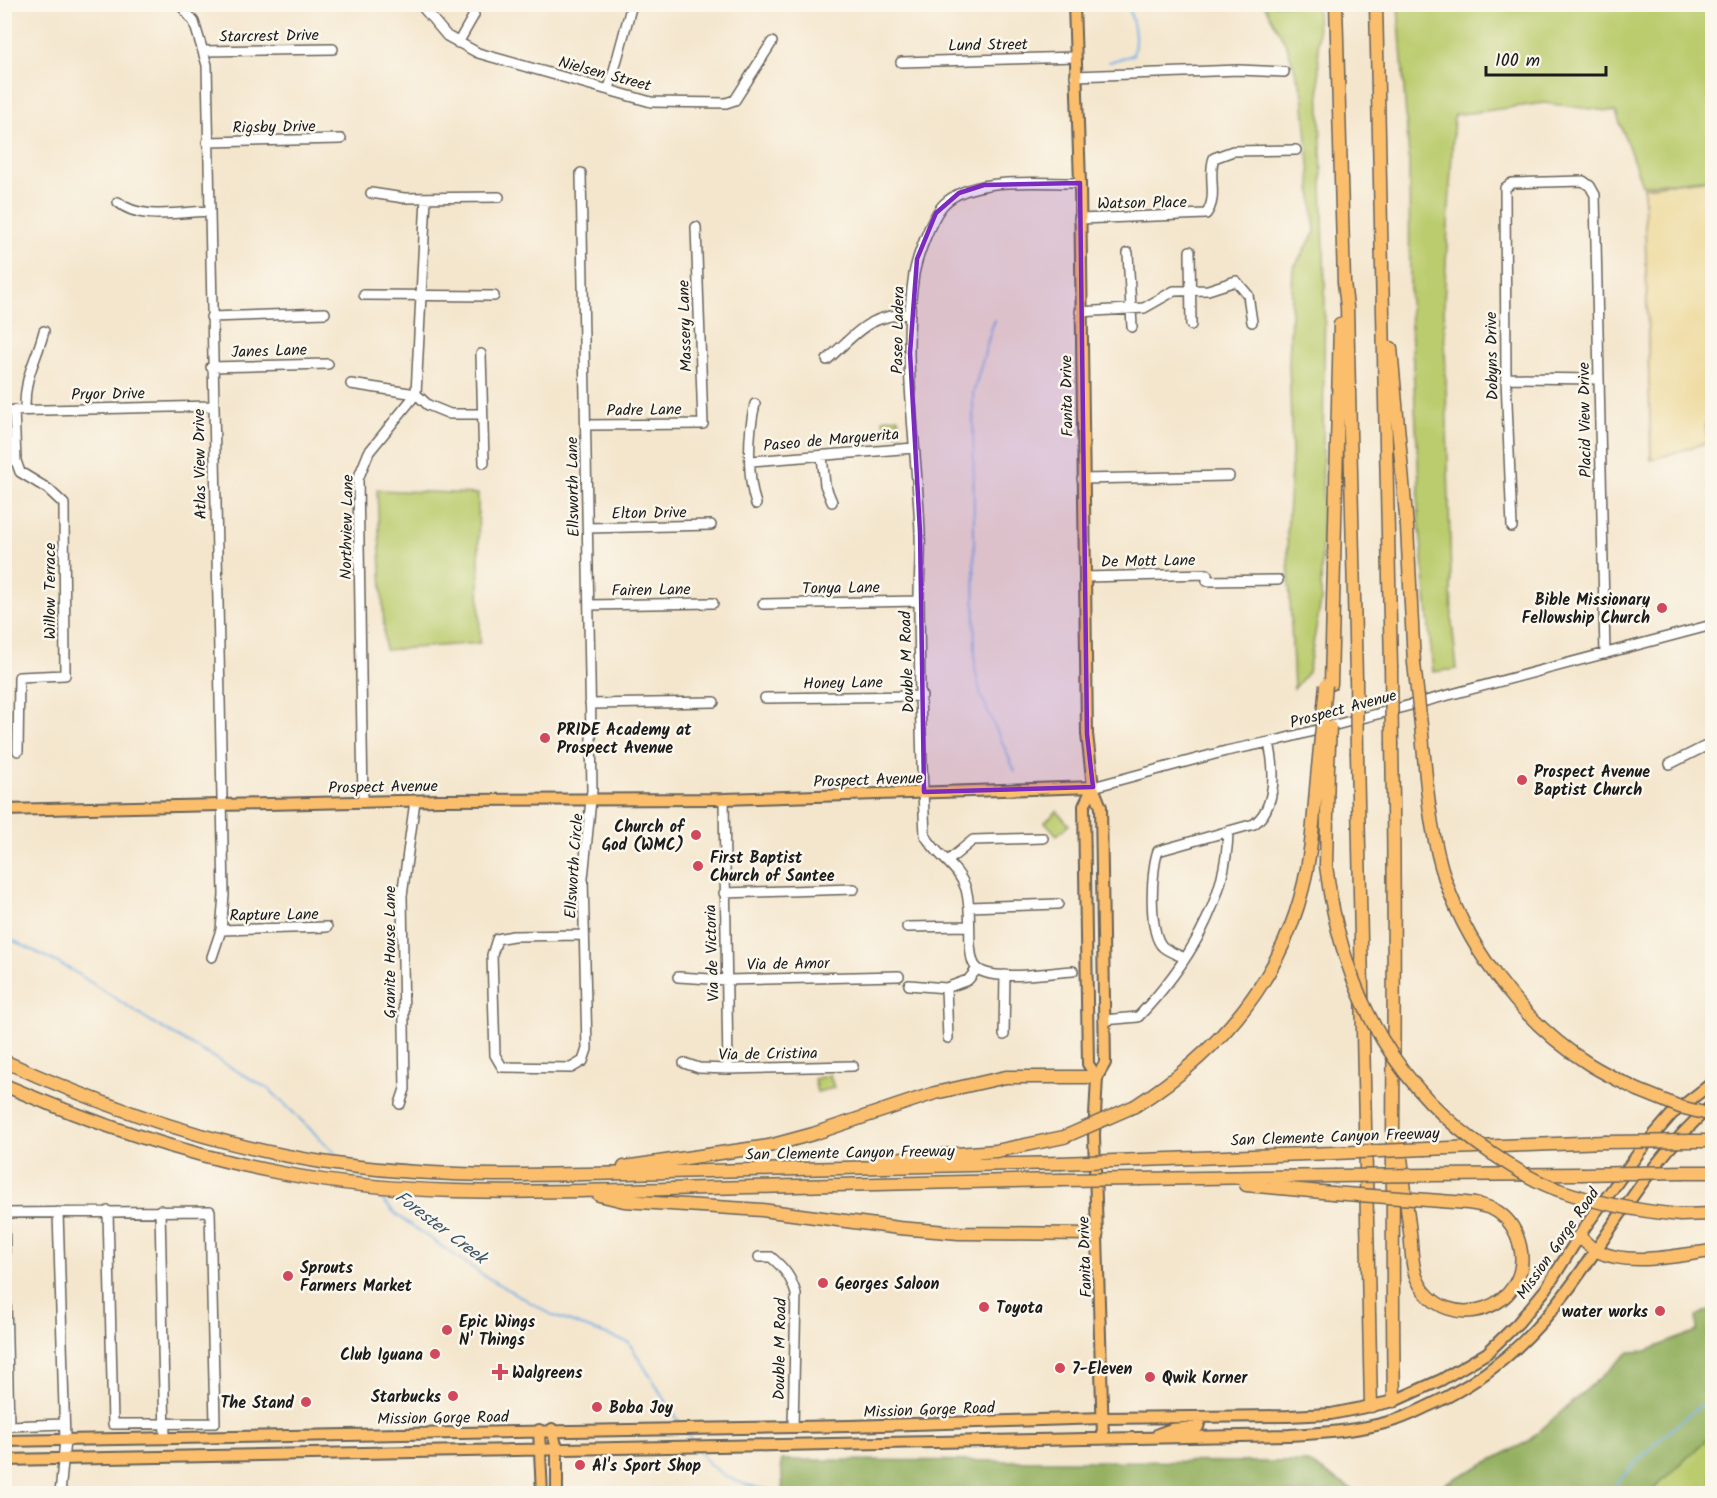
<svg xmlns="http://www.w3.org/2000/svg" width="1717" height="1498" viewBox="0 0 1717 1498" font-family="Kalam,sans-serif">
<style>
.green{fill:#bbcc6e;stroke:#6c7445;stroke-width:1.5}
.forest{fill:#94b061;stroke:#58663e;stroke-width:1.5}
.sand{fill:#eeda9e;stroke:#857b5d;stroke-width:1.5}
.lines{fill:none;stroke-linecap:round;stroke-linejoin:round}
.stream{stroke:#71ade3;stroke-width:2}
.minor-casing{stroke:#68635a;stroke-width:12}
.major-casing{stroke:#68635a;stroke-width:14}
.highway-casing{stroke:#68635a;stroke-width:15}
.minor{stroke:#fff;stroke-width:9}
.major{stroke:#fabe6d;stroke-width:10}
.highway{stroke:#fabe6d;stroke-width:12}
.highway-bridge-casing{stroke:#68635a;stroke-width:15;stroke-linecap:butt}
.highway-bridge{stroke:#fabe6d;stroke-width:12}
.marked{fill:#7b2cbf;fill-opacity:0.2;stroke:#7b2cbf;stroke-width:4.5;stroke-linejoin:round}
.poi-dot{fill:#d1495b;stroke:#fbf7ec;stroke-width:2}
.labels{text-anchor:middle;stroke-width:5;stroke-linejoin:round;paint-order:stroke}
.street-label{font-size:16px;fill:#1c1c1c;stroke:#fbf7ec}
.poi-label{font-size:16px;font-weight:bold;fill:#1c1c1c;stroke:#fbf7ec;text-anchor:start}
.water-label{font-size:18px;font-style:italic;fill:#3e566c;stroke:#fbf7ec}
</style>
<rect width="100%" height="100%" fill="#fbf7ec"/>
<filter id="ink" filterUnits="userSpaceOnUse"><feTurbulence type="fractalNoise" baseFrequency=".0167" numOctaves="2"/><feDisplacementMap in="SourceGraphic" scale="12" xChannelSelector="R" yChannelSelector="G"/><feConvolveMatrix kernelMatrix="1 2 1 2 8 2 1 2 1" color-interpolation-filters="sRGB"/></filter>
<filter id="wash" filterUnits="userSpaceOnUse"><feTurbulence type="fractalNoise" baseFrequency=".008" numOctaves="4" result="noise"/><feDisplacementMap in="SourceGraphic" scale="24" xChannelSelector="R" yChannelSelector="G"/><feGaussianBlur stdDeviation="1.35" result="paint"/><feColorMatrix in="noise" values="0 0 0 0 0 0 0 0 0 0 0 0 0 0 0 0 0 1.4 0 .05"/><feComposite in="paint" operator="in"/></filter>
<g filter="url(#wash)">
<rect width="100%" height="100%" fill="#f4e6cd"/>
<path class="green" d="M1264 5H1317L1325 287 1321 601 1308 672 1294 689 1287 533 1292 453 1289 362 1293 269 1315 232 1303 94 1287 46Z
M1398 5H1712V178L1642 185 1616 112 1544 103 1454 115 1444 302 1452 623 1457 669 1433 672 1418 507 1419 483 1410 307 1409 158Z
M898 417 901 432 886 434 883 419Z
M377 490 478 494 480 643 385 650Z
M1057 811 1069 825 1057 835 1045 822Z
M830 1075 834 1088 817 1092 814 1079Z
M1712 1434V1493H1650Z"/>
<path class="forest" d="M1712 1309V1434L1650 1493H1426L1527 1442 1629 1352 1646 1351 1697 1331 1696 1316Z
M781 1460 1308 1462 1358 1493H783Z"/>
<path class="sand" d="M1712 179V421L1705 424 1708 442 1651 460 1644 187Z"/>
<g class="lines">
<path class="stream" d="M1109 62 1133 55C1138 37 1133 22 1128 4
M994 320 973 394 975 669 981 696 1015 771
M4 936 70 969 155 1024 270 1090 340 1158
M352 1171 361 1179
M374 1192 398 1216 483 1275 554 1316 629 1343 681 1425
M686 1432 693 1442
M697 1449C721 1484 750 1486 789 1494
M1607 1494C1639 1457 1674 1425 1712 1397"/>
</g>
</g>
<g filter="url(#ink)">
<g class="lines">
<defs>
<path id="minor" d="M180 4 194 22 207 65 224 895 221 930 212 957
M420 4 447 36 478 53 651 102 726 103 735 100 772 42
M458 43 474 15
M204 51 333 49
M901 62 1075 57
M1075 76 1239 70 1284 72
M609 89 632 4
M4 115 5 114
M207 142 341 139
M581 173 592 790 583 878 587 1049 583 1061 571 1068 502 1067 495 1055 492 955 497 939 513 936 584 935
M371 193 404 198 499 197
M118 202C139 221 181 212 209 211
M1079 219 1206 214C1219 197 1207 176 1214 158L1233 151 1296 150
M1190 251 1191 325
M1128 253 1132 327
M364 295 494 296
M1080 312 1144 308 1174 291 1208 290 1236 281 1248 295 1252 322
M211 317 325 313
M481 354 484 463
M827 360C857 333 867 315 910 314
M211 367 328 364
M1506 378 1598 379
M351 384 416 394 428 405 450 414H482
M755 404C748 431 747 478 756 504
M14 410 16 461 20 472 48 489 64 504 65 675 19 677 18 751
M25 410C24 375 36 362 44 331
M4 411 213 406
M586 425 703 424 696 227
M822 456 825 485 832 502
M751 461 914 448
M1082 479 1229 476
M1512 527 1506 378 1505 188 1512 183 1583 181 1590 186 1595 195 1605 654
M588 528 711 525
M1085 577 1207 574V581L1278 580
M763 604 919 601
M589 605 713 603
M765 698 922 696
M590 704 714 702
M1670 764 1712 743
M1093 787 1226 751 1279 740 1712 625
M724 799 728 1069
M363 802 358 479 369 452 416 394 426 198
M949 860 973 840 1043 838
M724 893 854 889
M969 907 1058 904
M907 927 969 926
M221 930 327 927
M1185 958C1178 955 1169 952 1163 947 1148 934 1151 869 1158 851L1254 824C1277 807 1275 768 1269 743
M1073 971C1051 972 995 982 978 969 971 964 971 953 970 944 969 926 971 907 966 889 958 865 936 856 925 835 921 757 919 678 919 599 919 577 921 554 920 532 917 446 901 359 914 274 917 257 932 216 944 204 973 175 1041 184 1080 183
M678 977 727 980 899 976
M909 985 946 988
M1104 1020 1138 1017C1186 967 1227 902 1228 831
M1004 1035 1005 975
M948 1038 946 988 968 980 977 969
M684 1063 699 1068 728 1069 853 1066
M400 1104 405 1089 402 896 415 801
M160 1210 165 1438
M58 1212 65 1440 60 1494
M4 1213 210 1211 215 1423 113 1424 108 1211
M4 1217 9 1426 64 1424
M759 1257H771C785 1269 791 1277 796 1294L793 1427"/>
<path id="major" d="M1074 4 1080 183 1087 734 1093 787 1101 807 1105 1063 1097 1077 1094 1135 1103 1437
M1093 787 1084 806 1088 1064 1097 1077
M4 810 440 800 724 799 1093 787
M552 1429 557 1449V1494
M539 1430 542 1494
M1158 1434 1172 1429 1198 1427 1201 1417
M4 1441 850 1426 1103 1418 1288 1416 1331 1414 1371 1406 1394 1401 1441 1380 1487 1353 1518 1323 1546 1289 1585 1227 1640 1151 1672 1114 1712 1083
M4 1460 1289 1435C1324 1433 1358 1431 1392 1421 1404 1418 1415 1412 1426 1407 1486 1381 1531 1340 1570 1287 1617 1223 1651 1158 1712 1105"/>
<path id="highway" d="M1336 4 1344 282 1347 307 1356 678
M1376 4 1391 666
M1391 348 1407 527 1414 663
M1331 684 1340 324
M1422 734C1426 778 1429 823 1441 866 1462 942 1522 1023 1589 1064 1605 1074 1622 1082 1638 1090
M1392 745C1397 963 1390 1182 1394 1401
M1357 754 1371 1406
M1328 765 1326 866 1330 893
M4 1061C104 1107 213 1145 322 1162 437 1180 551 1175 666 1172 797 1169 928 1166 1060 1163
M4 1085C94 1124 185 1155 281 1173 408 1198 538 1192 667 1189 798 1185 929 1183 1060 1180
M1135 1106C1229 1046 1295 964 1310 850 1314 823 1315 796 1318 768
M1694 1141H1712
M1399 1142C1403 1172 1406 1202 1410 1232 1412 1248 1411 1267 1418 1281 1446 1338 1534 1308 1520 1246 1517 1233 1510 1220 1498 1212 1483 1202 1459 1203 1441 1201
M1426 1149 1605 1142
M878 1160 996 1151 1064 1137
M1141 1160 1335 1153
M624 1167 769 1146 813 1134 935 1093 1006 1077H1097
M1684 1172H1712
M1431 1175 1581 1174
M1141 1179 1334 1176
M1246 1185 1332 1193
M599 1195 624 1201 762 1210 899 1228 959 1233 1097 1234
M1680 1215 1712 1214
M1579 1236C1585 1241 1590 1248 1597 1251 1630 1267 1677 1255 1712 1251"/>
</defs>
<use href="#minor" class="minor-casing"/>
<use href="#major" class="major-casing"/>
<use href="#highway" class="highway-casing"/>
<use href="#minor" class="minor"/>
<use href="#major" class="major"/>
<use href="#highway" class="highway"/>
<defs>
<path id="highway-bridge" d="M1414 663 1422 734
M1391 666 1392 745
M1356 678 1357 754
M1328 765 1330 727
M1318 768 1326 685
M1330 893C1349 1002 1398 1090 1491 1153 1513 1167 1534 1182 1559 1190 1598 1204 1639 1211 1680 1215
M1638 1090 1680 1107 1712 1115
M1064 1137 1135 1106
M1605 1142 1694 1141
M1335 1153 1426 1149
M1060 1163 1141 1160
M1581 1174 1684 1172
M1334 1176 1431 1175
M1060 1180 1141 1179
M1332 1193 1441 1201"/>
</defs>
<use href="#highway-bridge" class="highway-bridge-casing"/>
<use href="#highway-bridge" class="highway-bridge"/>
</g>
</g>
<path class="marked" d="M1080 183 1087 734 1093 787 924 792 920 532 910 353 917 259 936 213 959 193 984 185Z"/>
<g class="poi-dot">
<circle cx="1662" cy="608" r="6"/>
<circle cx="545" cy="738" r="6"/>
<circle cx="1522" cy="780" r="6"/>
<circle cx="696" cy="835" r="6"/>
<circle cx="698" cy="866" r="6"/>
<circle cx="288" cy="1276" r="6"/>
<circle cx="823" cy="1283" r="6"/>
<circle cx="984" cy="1307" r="6"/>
<circle cx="1660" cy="1311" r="6"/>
<circle cx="447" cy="1330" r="6"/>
<circle cx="435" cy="1354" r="6"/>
<circle cx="1060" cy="1368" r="6"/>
<path d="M497 1363h6v6h6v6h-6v6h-6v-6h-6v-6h6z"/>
<circle cx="1150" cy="1377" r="6"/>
<circle cx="453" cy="1396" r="6"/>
<circle cx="306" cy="1402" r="6"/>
<circle cx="597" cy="1407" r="6"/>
<circle cx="580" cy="1465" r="6"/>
</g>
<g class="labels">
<g class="street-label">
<text transform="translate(269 35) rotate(-1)" y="6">Starcrest Drive</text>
<text transform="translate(988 44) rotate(-1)" y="6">Lund Street</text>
<text transform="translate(605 73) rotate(15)" y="6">Nielsen Street</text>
<text transform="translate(274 126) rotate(-1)" y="6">Rigsby Drive</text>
<text transform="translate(1142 202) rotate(-1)" y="6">Watson Place</text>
<text transform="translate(684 326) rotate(-92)" y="6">Massery Lane</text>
<text transform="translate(897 330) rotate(-89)" y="6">Paseo Ladera</text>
<text transform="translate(269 350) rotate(-2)" y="6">Janes Lane</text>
<text transform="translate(1491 356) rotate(-91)" y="6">Dobyns Drive</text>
<text transform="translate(108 393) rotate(-1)" y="6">Pryor Drive</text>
<text transform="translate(1066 396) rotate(-91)" y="6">Fanita Drive</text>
<text transform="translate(644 409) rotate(-1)" y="6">Padre Lane</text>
<text transform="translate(1584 420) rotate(-91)" y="6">Placid View Drive</text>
<text transform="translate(831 439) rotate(-5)" y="6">Paseo de Marguerita</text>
<text transform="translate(199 464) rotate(-91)" y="6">Atlas View Drive</text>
<text transform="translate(572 487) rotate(-91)" y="6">Ellsworth Lane</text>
<text transform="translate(649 512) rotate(-1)" y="6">Elton Drive</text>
<text transform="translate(346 527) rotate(-89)" y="6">Northview Lane</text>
<text transform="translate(1148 560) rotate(-1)" y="6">De Mott Lane</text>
<text transform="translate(841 587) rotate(-1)" y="6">Tonya Lane</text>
<text transform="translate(651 589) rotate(-1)" y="6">Fairen Lane</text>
<text transform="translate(49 591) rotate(-90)" y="6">Willow Terrace</text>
<text transform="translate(906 662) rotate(-92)" y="6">Double M Road</text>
<text transform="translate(843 682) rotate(-1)" y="6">Honey Lane</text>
<text transform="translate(1343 708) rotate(-15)" y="6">Prospect Avenue</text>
<text transform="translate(868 779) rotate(-2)" y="6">Prospect Avenue</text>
<text transform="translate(383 786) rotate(-1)" y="6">Prospect Avenue</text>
<text transform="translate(573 866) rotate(-86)" y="6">Ellsworth Circle</text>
<text transform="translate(274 914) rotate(-1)" y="6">Rapture Lane</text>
<text transform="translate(389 952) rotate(-90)" y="6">Granite House Lane</text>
<text transform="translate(711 953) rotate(-92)" y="6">Via de Victoria</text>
<text transform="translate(788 963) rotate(-1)" y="6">Via de Amor</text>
<text transform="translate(768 1053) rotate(-1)" y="6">Via de Cristina</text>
<text transform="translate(1335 1136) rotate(-2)" y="6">San Clemente Canyon Freeway</text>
<text transform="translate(850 1152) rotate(-1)" y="6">San Clemente Canyon Freeway</text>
<text transform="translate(1557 1243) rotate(-55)" y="6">Mission Gorge Road</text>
<text transform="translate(1084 1257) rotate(-92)" y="6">Fanita Drive</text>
<text transform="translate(779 1349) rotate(-89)" y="6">Double M Road</text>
<text transform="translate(929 1409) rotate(-2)" y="6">Mission Gorge Road</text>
<text transform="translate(443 1417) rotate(-1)" y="6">Mission Gorge Road</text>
</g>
<g class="poi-label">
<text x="1650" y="605" text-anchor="end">Bible Missionary<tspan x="1650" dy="18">Fellowship Church</tspan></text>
<text x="557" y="735">PRIDE Academy at<tspan x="557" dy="18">Prospect Avenue</tspan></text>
<text x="1534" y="777">Prospect Avenue<tspan x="1534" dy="18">Baptist Church</tspan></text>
<text x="684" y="832" text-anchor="end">Church of<tspan x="684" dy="18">God (WMC)</tspan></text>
<text x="710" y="863">First Baptist<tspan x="710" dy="18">Church of Santee</tspan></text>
<text x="300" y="1273">Sprouts<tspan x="300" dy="18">Farmers Market</tspan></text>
<text x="835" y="1289">Georges Saloon</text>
<text x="996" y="1313">Toyota</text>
<text x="1648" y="1317" text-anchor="end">water works</text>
<text x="459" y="1327">Epic Wings<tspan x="459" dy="18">N' Things</tspan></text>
<text x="423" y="1360" text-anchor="end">Club Iguana</text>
<text x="1072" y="1374">7-Eleven</text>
<text x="512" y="1378">Walgreens</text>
<text x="1162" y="1383">Qwik Korner</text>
<text x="441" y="1402" text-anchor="end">Starbucks</text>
<text x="294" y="1408" text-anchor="end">The Stand</text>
<text x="609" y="1413">Boba Joy</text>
<text x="592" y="1471">Al's Sport Shop</text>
</g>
<g class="water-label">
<text transform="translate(441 1227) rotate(37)" y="6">Forester Creek</text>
</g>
</g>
<rect width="1717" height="1498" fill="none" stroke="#fbf7ec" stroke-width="24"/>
<path d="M1486 66v9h120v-9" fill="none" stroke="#1c1c1c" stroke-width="3"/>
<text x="1495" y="66" font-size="18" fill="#1c1c1c" stroke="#fbf7ec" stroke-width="4.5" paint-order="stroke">100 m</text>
</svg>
